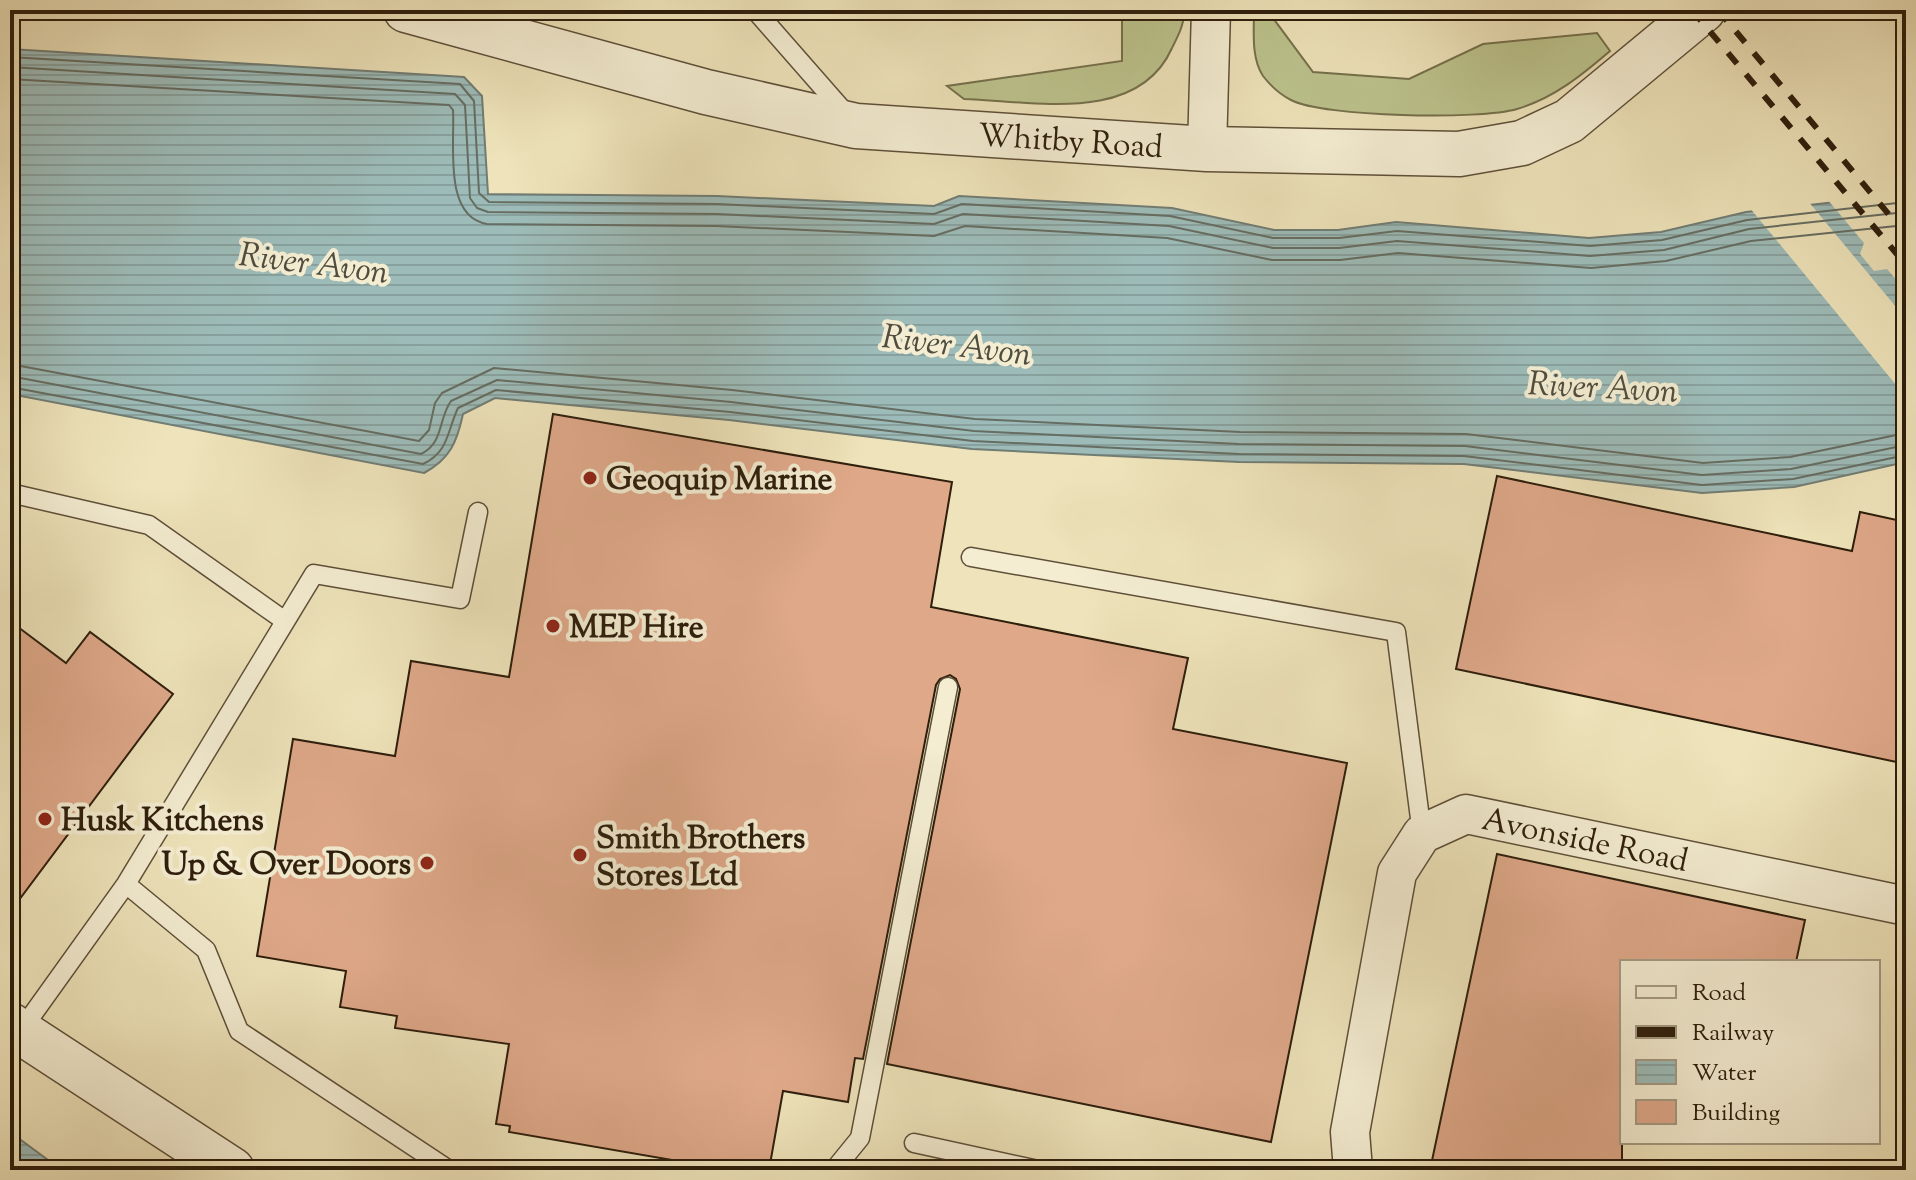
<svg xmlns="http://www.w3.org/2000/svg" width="1916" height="1180" viewBox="0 0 1916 1180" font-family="'Sorts Mill Goudy',serif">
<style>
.grass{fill:#bcc38d;stroke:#75704c;stroke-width:2}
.water{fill:url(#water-rules);stroke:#717d74;stroke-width:2}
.pier{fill:#eee3ba}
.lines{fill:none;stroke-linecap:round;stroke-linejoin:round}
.shore{stroke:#666d62;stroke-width:2}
.ferry{stroke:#4f4d40;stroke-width:2;stroke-dasharray:10 8;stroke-linecap:butt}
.building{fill:#dea889;stroke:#2e1e0c;stroke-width:2}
.service-casing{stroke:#5e4f38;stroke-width:21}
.minor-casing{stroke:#5e4f38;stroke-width:41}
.tertiary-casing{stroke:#5e4f38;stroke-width:47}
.service{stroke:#f4edd2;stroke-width:18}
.minor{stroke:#f4edd2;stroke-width:38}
.tertiary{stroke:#f4edd2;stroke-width:44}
.rail{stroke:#2e1e0c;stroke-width:6;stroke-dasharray:14 14;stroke-linecap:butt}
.poi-dot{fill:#8f2418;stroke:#f4edd2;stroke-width:3}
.labels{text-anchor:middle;stroke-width:8;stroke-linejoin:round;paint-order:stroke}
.street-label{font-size:32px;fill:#2e1e0c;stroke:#f4edd2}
.poi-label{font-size:32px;font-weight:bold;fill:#2e1e0c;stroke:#f4edd2;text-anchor:start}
.water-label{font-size:34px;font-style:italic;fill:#4f4d40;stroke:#f4edd2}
</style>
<defs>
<pattern id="water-rules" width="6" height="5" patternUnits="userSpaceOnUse" patternTransform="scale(2)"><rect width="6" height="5" fill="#9dbcb9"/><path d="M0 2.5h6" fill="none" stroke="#88a19e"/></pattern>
</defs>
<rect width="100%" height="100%" fill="#eee3ba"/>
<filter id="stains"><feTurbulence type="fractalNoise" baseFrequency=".0025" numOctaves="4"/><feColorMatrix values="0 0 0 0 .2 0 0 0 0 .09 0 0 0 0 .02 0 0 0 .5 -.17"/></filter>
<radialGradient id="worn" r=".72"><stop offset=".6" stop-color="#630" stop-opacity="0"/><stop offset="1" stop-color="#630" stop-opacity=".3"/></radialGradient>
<path class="grass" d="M1161 10 1184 13C1184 25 1177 38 1172 48 1138 125 1032 101 964 99L947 86 1122 61V19L1131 11Z
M1254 10H1267L1313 72 1409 79 1483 44 1597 33 1610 51C1582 75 1554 98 1517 109 1481 120 1323 117 1291 100 1281 95 1270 85 1263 76 1251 58 1254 31 1254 10Z"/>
<path class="water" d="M10 49 464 77 482 96 488 194 717 196 934 206 959 196 1172 208 1274 230H1338L1396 222 1589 238 1661 232 1746 212 1906 194V462L1794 487 1702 493 1464 464 1239 462 972 449 729 420 495 398 463 414C457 442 450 459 424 473L10 394Z
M10 1132 59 1168 63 1170H10Z"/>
<path class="pier" d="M1900 191 1906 198V291L1887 269 1874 271 1860 254 1864 243 1827 199Z
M1808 201 1906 319V397L1749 207Z"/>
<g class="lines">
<path class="shore" d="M10 57 460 84 474 101 479 193 489 202 717 204 934 214 962 204 1170 216 1273 238H1339L1397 231 1590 246 1662 240 1747 220 1906 202
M10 67 455 94 465 105 470 198 477 208 488 212 717 214 934 224 963 214 1169 226 1273 248H1339L1397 241 1590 256 1664 250 1749 229 1906 212
M10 79 449 105 453 110C455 144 443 217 487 224L716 226 934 236 965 226 1167 238 1272 260H1340L1398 253 1591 268 1666 261 1751 241 1906 225
M10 364 419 441 429 430 435 403 442 393 494 368 732 390 975 419 1240 432 1466 434 1703 463 1790 457 1906 433
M10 376 421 454C444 443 438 419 451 401L497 380 731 402 974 431 1239 444 1465 446 1702 475 1791 469 1906 445
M10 387 423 464C449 452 447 431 458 408L496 390 730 412 973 441 1239 454 1464 456 1702 485 1793 479 1906 455"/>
<path class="ferry" d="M10 1163 19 1170"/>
</g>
<path class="building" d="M553 414 952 482 931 607 1188 658 1173 729 1347 763 1271 1142 887 1064 960 689 956 679 950 675 940 679 936 685 863 1059 855 1058 848 1102 783 1091 769 1170H730L509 1132 510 1126 496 1124 509 1044 395 1028 397 1016 340 1007 346 971 257 956 293 739 395 756 411 661 509 677Z
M1497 476 1852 551 1860 512 1906 522V764L1456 669Z
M10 621 66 663 90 632 173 694 10 912Z
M1497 854 1805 920 1796 962H1622V1170H1430Z"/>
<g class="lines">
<defs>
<path id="service" d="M755 10 847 115
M10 493 149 525 285 621
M971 557 1396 632 1422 834
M126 884 206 950 239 1031 449 1170
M20 1032 126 884 314 574 460 599 478 512
M914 1143 1038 1170
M834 1170 860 1138 948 687"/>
<g id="minor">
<path d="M1207 149 1211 10"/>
<path id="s1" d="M1353 1170 1350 1132 1397 873 1422 834 1466 814 1906 906"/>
</g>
<g id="tertiary">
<path id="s2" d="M406 10 706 92 856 126 1207 149 1459 154 1522 143 1569 121 1703 10"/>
<path d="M10 1025 232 1170"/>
</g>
</defs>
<use href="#service" class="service-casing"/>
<use href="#minor" class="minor-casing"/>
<use href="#tertiary" class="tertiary-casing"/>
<use href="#service" class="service"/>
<use href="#minor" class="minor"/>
<use href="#tertiary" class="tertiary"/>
<path class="rail" d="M1692 10 1906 265
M1718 10 1906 235"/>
</g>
<g class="poi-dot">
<circle cx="590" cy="478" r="8"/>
<circle cx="553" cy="626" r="8"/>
<circle cx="45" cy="819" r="8"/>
<circle cx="580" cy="855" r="8"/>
<circle cx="427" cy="863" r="8"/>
</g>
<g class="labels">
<g class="street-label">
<text dy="11" stroke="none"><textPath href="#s2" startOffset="680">Whitby Road</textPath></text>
<text dy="11" stroke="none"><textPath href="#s1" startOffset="518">Avonside Road</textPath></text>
</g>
<g class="poi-label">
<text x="606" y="489">Geoquip Marine</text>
<text x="569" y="637">MEP Hire</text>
<text x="61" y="830">Husk Kitchens</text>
<text x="596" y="848">Smith Brothers<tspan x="596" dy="37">Stores Ltd</tspan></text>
<text x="411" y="874" text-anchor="end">Up &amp; Over Doors</text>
</g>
<g class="water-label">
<text transform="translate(314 262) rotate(7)" y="12">River Avon</text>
<text transform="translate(957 344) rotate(7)" y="12">River Avon</text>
<text transform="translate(1603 386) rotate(3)" y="12">River Avon</text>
</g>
</g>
<rect width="1916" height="1180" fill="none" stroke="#eee3ba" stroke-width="40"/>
<rect x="12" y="12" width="1892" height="1156" fill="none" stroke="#2e1e0c" stroke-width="4"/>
<rect x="20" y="20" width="1876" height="1140" fill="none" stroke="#2e1e0c" stroke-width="2"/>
<rect x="1620" y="960" width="260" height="184" fill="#f4edd2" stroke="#a59a83" stroke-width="2"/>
<rect x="1636" y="986" width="40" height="12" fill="#f4edd2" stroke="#a59a83" stroke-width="2"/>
<text x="1692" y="1000" font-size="24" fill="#2e1e0c">Road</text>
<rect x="1636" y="1026" width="40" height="12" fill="#2e1e0c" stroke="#a59a83" stroke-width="2"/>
<text x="1692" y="1040" font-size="24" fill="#2e1e0c">Railway</text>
<rect x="1636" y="1060" width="40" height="24" fill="url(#water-rules)" stroke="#a59a83" stroke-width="2"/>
<text x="1692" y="1080" font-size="24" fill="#2e1e0c">Water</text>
<rect x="1636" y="1100" width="40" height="24" fill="#dea889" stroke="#a59a83" stroke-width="2"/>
<text x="1692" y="1120" font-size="24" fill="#2e1e0c">Building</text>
<rect width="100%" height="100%" filter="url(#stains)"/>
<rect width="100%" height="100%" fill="url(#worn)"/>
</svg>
